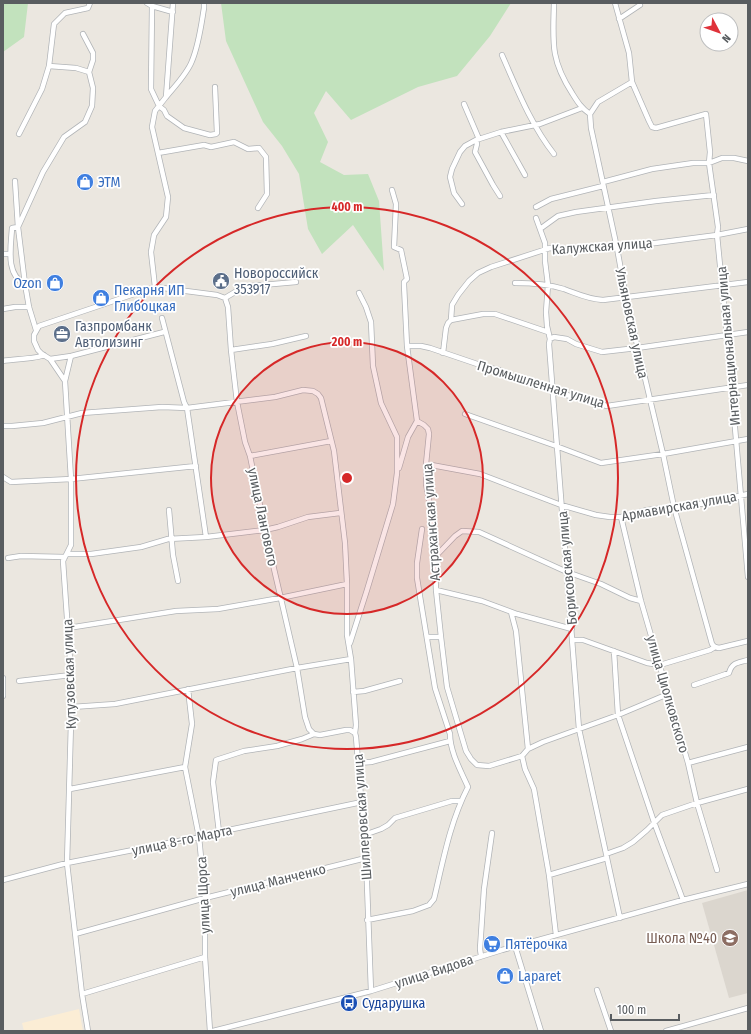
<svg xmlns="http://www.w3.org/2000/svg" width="751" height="1034" viewBox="0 0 751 1034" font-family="'Fira Sans Condensed',sans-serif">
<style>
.commercial{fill:#fbedd5}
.education{fill:#dbd6ce}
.green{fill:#c2e2bd}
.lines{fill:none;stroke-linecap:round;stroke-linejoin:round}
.minor-casing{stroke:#b1b4b7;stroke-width:6}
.minor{stroke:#fff;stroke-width:4.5}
.ring{fill:none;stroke:#d62828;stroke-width:2}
.labels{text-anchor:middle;stroke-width:3.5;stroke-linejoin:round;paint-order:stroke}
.shop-label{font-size:14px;fill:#366cbe;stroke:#fff;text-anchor:start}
.street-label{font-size:14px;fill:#595d60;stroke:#fff}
.service-label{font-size:14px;fill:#4e5e75;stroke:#fff;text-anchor:start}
.education-label{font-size:14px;fill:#785e54;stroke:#fff;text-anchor:end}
.transit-label{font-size:14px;fill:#164399;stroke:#fff;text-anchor:start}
.centre{fill:#d62828;stroke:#fff;stroke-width:2}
.ring-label{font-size:12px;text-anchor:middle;font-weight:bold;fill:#d62828;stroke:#fff;stroke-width:3.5;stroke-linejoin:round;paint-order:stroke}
</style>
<rect width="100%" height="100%" fill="#ebe7e0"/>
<path class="commercial" d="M79 1009 83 1031H24L22 1023Z"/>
<path class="education" d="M748 890V993L729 998 702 903Z"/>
<path class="green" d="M3 3H28L24 37 3 52Z
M221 3H511L490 36 457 76 418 87 351 120 326 91 314 113 328 142 320 162 344 175 368 174 379 201 384 271 353 225 322 254 308 229 299 174 282 146 263 122 226 41Z"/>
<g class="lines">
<defs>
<path id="minor" d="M147 3 152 6 173 12
M554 3C553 42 550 59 572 93 577 101 581 108 590 114
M615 3 629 53 632 82 649 121 652 127 656 128 706 114 710 152 709 163 718 227 717 235 727 336 748 577
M152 6 151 89 159 106 164 110 167 116 184 128 210 135 216 134 217 133 215 87
M619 19 640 5
M502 55C517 89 531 125 554 154
M49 66 76 68 89 72
M166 97C175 86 187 74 192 61 199 44 201 26 204 8V3
M464 104 479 139
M590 114 591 128 617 248 626 298 663 454 674 507 712 644 715 647
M590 114 598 102 632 82
M501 132 525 175
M19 134 42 89 49 66 54 24 65 13 88 8 90 3
M476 140 477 144 475 152 493 185 500 196
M158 153 204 145 211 147 234 142 248 149 259 148 266 157 267 194 258 208
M15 181 18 227 12 228C11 246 5 275 25 284
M603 182 652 169 693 163H709L722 158H734L748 161
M392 190 396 204 394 247 401 250 407 279 404 282V285L407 346 417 421 424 425 428 429 429 434 426 464V484L433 522 436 590 441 637 447 687 466 751 471 759 477 765 489 766 522 756 528 749 543 742 618 715 668 694
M462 204 454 193 450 177 452 169 460 152 465 146 476 140 501 132 540 124 582 108
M536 207 551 199 603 186
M536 218 545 243V261L548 285 546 312 547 326 550 339 549 344 579 729 620 918
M540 229 558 216 576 212 656 201 714 195
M3 254H10
M515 283C532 283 548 284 564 289 578 294 587 299 603 300L748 282
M155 287 151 252 154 235 166 217 168 197 152 127 155 111 166 97 173 3
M225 298 228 307 231 350 237 402 245 442 250 456 265 530 297 668 305 717 309 729 314 734
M225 298 235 292 250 286 296 282
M3 309 15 307H29
M162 318 184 402 187 408 206 537
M451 320 483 314H495L548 332
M36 330 29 307 25 284 18 227 43 172 64 137 85 122 92 106 93 88 89 72 93 60V53L83 34
M550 339 554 337 567 339 576 344 602 352 637 348 748 332
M407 346H421L430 348 486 367 499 370 515 378 552 391 607 406 748 385
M231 350 272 344 306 336
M443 353 446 328 448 323 451 320 452 305 458 295 469 281 478 273 491 267 550 248 581 250 617 248 717 235 748 229
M50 359 71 356 164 332
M3 361C13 359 37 359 44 355
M65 381 71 356
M465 414 556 446 601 463 663 454 748 439
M3 426H12L43 423 82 413 162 407 187 408 275 397 303 390 313 391 318 394 321 398 334 451 345 543 347 584V635L351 659 356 725 355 733 356 737 366 858 371 991
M250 456 331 441
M426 464 480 474 561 505 596 515 610 517H621L647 510 708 503 748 494
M399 468 408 437 417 421
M3 477 11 482 71 479 196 466
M169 510 173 555 178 581
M621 517 641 601 688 763 697 803 717 870
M67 554H91L141 547 168 539 206 537 265 530 278 527 308 517 340 513
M8 558 21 556 65 557
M434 558 455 536 462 531 479 532 567 572 601 584 630 598 641 601
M436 590 482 601 517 614 572 629
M511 612 516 631 528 749
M68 628 176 611 218 609 280 598 347 584
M427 637H441
M573 640H583L647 663 660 665 710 650 715 647 719 648 748 641
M350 643 367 590 393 504 397 473V437L381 403 373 366 371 322 366 307 359 293
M614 651 618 715 654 822 683 900
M3 678V696
M19 681 71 675
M694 685 729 673C732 662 738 663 748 660
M188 689 192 724 185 767 199 837 205 898V957L210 1031
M353 692 364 691 400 681
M72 707 115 704 297 668 351 659
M522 756 525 769 534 789 549 875 556 935
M358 763 371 762 450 741
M688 763 748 747
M70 789 185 767
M219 832 213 782 216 760 244 751 277 746 302 739 314 734 320 735 346 730H350L355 733
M364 835 381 829 388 825 395 818 452 801H461
M606 854 623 848 633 842 647 830 662 815 697 803 748 789
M549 875 607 858
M3 880 67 863 199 837 219 832 362 802
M367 920 413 911 429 905 434 899C443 861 450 822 468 787 461 771 450 752 450 734L435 688 417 578V563L422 529
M75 934 205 898 366 858
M515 946 541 1031
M481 956 480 949 484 889 492 833
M597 990 611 1031
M82 994 205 957
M88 1031 82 994 67 863 72 688 63 561 71 545V479L65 381 50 359 42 354 38 350 34 341V335L39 326 155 287 217 295 225 298
M213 1031 371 991 502 950 683 900 748 884
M666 1031 748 1008"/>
</defs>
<use href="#minor" class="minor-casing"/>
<use href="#minor" class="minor"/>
</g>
<circle cx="347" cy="478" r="136" fill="#d62828" fill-opacity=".12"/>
<g class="ring">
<circle cx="347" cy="478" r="136"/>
<circle cx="347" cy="478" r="271"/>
</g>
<defs>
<symbol id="shop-disc" viewBox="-11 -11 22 22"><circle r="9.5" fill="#3f7fe0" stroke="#fff"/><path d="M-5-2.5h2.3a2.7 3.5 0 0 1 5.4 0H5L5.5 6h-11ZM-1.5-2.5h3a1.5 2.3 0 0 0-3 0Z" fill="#fff"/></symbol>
<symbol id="civic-disc" viewBox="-11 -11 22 22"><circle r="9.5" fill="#5c6f8a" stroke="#fff"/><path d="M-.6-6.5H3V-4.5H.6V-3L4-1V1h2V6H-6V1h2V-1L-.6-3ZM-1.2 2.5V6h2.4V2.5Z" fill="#fff"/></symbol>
<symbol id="office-disc" viewBox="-11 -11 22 22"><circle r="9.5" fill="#5c6f8a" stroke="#fff"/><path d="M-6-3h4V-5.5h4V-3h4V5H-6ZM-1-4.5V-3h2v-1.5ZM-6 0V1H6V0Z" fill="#fff"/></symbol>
<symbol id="school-disc" viewBox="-11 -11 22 22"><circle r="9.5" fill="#8d6e63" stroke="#fff"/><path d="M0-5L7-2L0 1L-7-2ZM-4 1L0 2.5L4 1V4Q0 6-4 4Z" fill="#fff"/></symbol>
<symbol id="supermarket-disc" viewBox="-11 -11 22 22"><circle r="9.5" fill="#3f7fe0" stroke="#fff"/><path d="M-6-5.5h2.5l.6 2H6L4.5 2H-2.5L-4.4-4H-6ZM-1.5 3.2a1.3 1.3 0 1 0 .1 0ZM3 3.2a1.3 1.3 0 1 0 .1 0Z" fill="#fff"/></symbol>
<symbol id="bus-disc" viewBox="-11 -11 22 22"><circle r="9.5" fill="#1a4fb4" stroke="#fff"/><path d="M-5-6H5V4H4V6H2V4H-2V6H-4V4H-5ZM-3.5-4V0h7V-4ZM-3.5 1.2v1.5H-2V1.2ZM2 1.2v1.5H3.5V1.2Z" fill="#fff"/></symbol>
</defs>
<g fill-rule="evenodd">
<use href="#shop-disc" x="75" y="172" width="20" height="20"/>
<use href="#civic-disc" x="211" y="271" width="20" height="20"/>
<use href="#shop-disc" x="45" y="273" width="20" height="20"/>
<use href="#shop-disc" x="91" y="288" width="20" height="20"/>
<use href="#office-disc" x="52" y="324" width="20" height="20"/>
<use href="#school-disc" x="720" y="928" width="20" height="20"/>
<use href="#supermarket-disc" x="482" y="934" width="20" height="20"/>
<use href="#shop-disc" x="495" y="966" width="20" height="20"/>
<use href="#bus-disc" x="339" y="993" width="20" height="20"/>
</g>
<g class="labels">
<g class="shop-label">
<text x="98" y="187">ЭТМ</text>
<text x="42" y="288" text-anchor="end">Ozon</text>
<text x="114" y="295">Пекарня ИП<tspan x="114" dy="16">Глибоцкая</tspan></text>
<text x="505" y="949">Пятёрочка</text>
<text x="518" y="981">Laparet</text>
</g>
<g class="street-label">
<text transform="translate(602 246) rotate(-4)" y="5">Калужская улица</text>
<text transform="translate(632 323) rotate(78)" y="5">Ульяновская улица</text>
<text transform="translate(728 346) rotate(-95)" y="5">Интернациональная улица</text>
<text transform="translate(541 384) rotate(17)" y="5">Промышленная улица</text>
<text transform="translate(679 506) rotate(-10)" y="5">Армавирская улица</text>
<text transform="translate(263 517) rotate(78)" y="5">улица Лангового</text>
<text transform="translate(431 522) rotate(-94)" y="5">Астраханская улица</text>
<text transform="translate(567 568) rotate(-95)" y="5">Борисовская улица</text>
<text transform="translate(69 674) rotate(-92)" y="5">Кутузовская улица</text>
<text transform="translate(668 694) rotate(74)" y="5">улица Циолковского</text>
<text transform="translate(362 817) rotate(-94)" y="5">Шиллеровская улица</text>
<text transform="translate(182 840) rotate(-12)" y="5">улица 8-го Марта</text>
<text transform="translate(278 880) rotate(-14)" y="5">улица Манченко</text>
<text transform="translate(203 895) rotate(-93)" y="5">улица Щорса</text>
<text transform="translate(434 971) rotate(-18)" y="5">улица Видова</text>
</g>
<g class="service-label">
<text x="234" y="278">Новороссийск<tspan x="234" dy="16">353917</tspan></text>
<text x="75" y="331">Газпромбанк<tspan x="75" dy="16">Автолизинг</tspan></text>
</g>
<g class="education-label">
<text x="717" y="943">Школа №40</text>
</g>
<g class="transit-label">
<text x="362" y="1008">Сударушка</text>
</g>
</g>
<circle cx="347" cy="478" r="6" class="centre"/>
<g class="ring-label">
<text x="347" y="211">400 m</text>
<text x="347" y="346">200 m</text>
</g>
<rect width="751" height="1034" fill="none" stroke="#595d60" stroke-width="8"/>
<g transform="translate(719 32) rotate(131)"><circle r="19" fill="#ffffff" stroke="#bdbebf"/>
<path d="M0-3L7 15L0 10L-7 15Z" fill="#df323a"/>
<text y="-6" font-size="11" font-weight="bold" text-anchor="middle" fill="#595d60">N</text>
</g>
<path d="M611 1014v6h68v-6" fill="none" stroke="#595d60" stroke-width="2"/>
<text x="617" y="1014" font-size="12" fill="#595d60" stroke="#ffffff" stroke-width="3" paint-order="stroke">100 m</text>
</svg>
